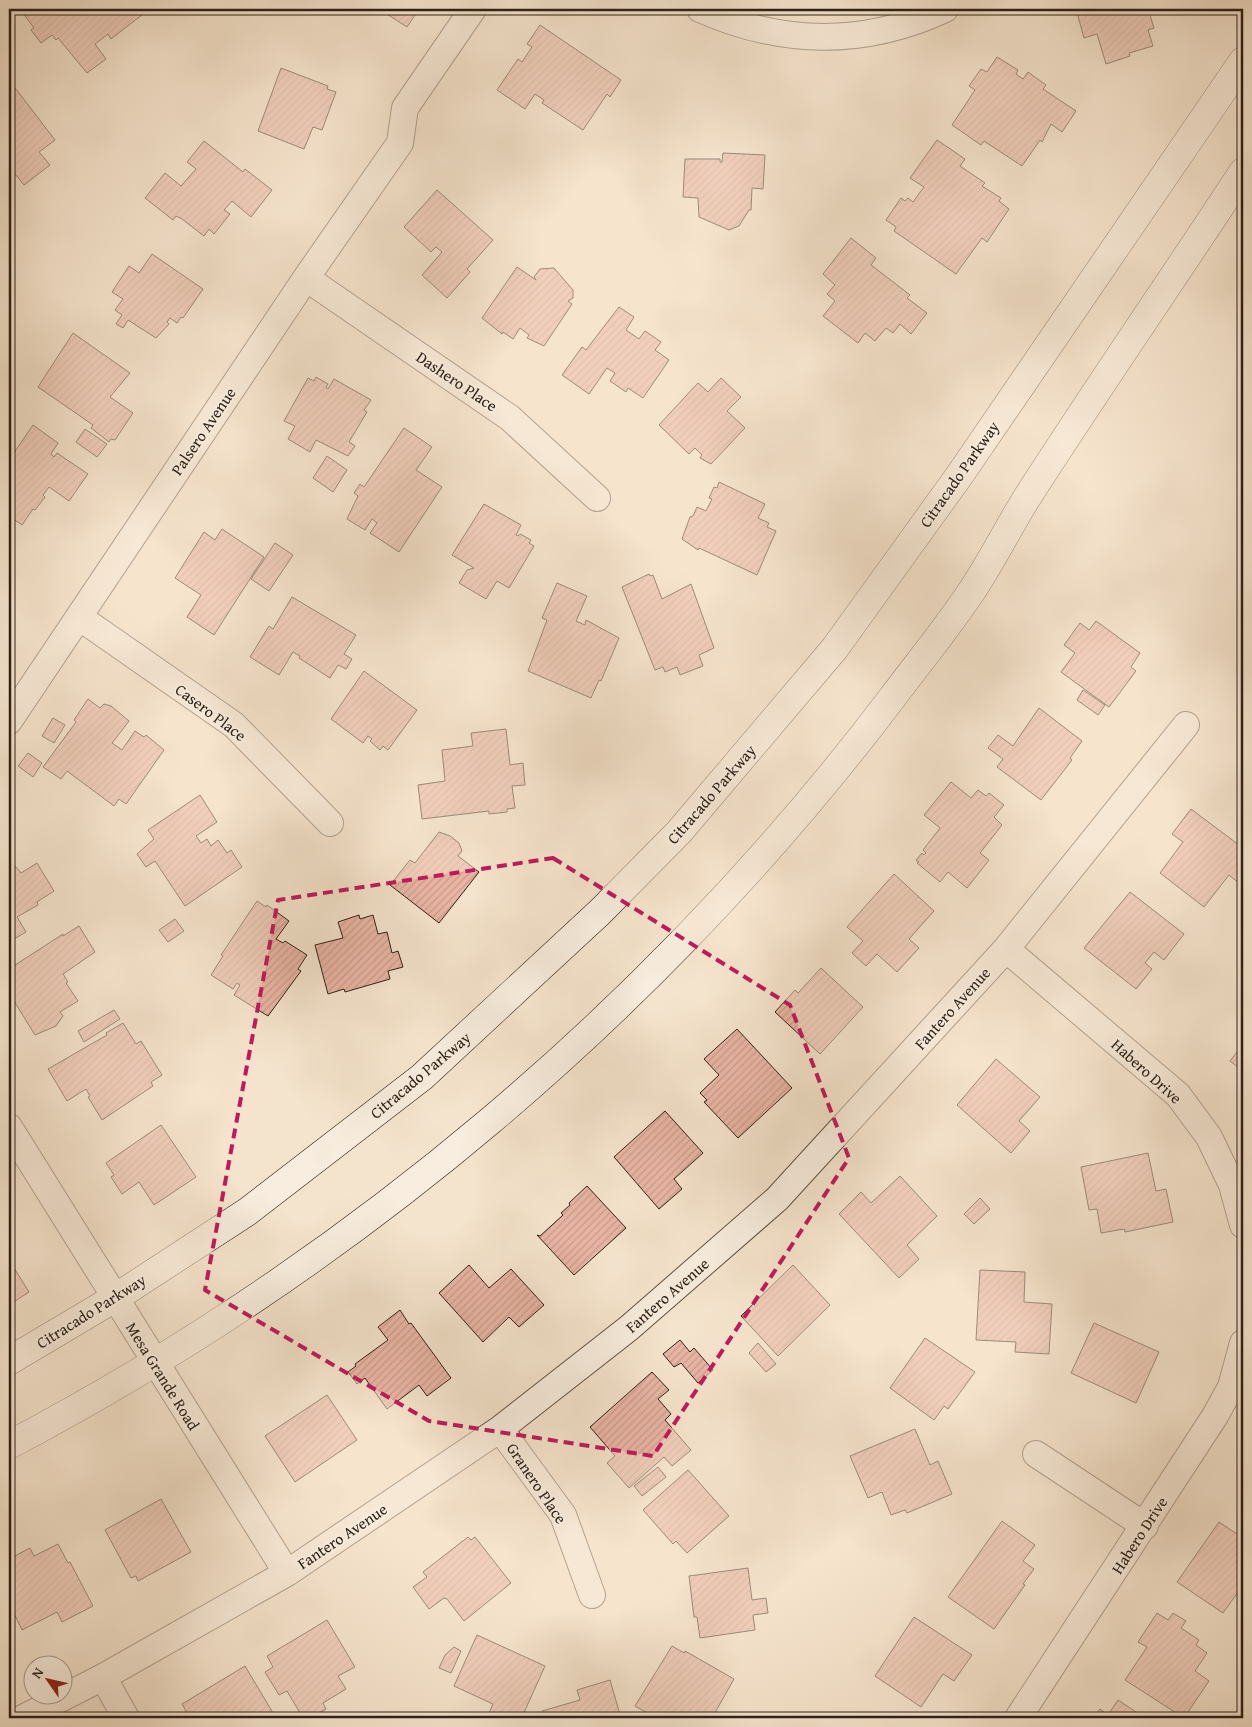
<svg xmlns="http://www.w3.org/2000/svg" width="1252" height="1727" viewBox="0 0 1252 1727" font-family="'Gentium Book Plus',serif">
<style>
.building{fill:url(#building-hatch);stroke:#2e2018}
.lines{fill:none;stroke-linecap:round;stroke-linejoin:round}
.street-casing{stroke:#605145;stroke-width:28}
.secondary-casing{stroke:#2e2018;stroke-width:29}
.street{stroke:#f8edde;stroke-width:26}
.secondary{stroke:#f8edde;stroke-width:28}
.marked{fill:none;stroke:#c2185b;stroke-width:4;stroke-dasharray:10 6;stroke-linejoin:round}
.labels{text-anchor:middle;stroke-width:4.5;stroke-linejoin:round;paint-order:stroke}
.street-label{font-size:16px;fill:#2e2018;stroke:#f8edde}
</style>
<defs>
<pattern id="building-hatch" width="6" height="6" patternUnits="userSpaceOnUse" patternTransform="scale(1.25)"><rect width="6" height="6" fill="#eab5a5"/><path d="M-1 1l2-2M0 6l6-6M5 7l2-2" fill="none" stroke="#c99b8d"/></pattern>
</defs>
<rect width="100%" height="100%" fill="#f5e4cd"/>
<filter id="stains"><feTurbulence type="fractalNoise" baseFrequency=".004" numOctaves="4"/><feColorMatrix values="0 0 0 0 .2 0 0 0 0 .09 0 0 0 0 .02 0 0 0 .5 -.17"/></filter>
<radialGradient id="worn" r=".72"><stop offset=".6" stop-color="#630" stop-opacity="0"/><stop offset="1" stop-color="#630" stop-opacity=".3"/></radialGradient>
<path class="building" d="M20 9H145L147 11 111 39 108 34 95 44 106 59 87 73 58 38 56 40 52 35 41 43 31 30 34 28Z
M379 9H419L407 27Z
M1076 9H1148L1154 28 1148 30 1153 46 1129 53 1130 56 1106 64 1097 34 1084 38Z
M540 25 621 80 610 97 607 94 583 130 542 103 544 100 535 94 525 109 497 90 518 59 522 62 532 47 527 44Z
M997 57 1018 70 1016 74 1023 79 1028 72 1046 85 1043 89 1076 111 1062 132 1051 124 1042 142 1040 140 1022 166 984 141 981 145 952 125 975 90 969 86 981 69 987 72Z
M281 68 328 86 327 89 336 92 322 130 313 127 304 149 258 131Z
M9 80 55 140 39 152 50 165 24 185 11 169 9 171Z
M937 140 965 159 960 166 985 183 982 186 1001 198 999 201 1009 209 987 242 982 238 956 274 894 231 896 227 886 220 901 198 905 201 908 198 913 202 924 187 910 178Z
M204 141 243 172 245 169 272 190 251 217 232 201 224 210 230 214 214 234 209 229 204 236 182 219 176 216 173 220 145 198 165 173 181 186 196 169 187 162Z
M723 153 765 155 763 189 752 188 751 210H749L739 226 729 230 699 217 698 198 683 197 685 159H720V162H722Z
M437 190 493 240 467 269 470 272 447 298 422 275 442 252 436 247 431 252 404 227Z
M851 238 876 258 871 265 910 295 907 298 927 313 911 334 900 324 893 333 886 328 875 341 865 333 858 343 823 316 835 301 827 294 835 285 823 274Z
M152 254 203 289 183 318 181 317 177 323 170 318 167 322 169 324 156 338 128 320 123 328 116 324 122 315 115 310 123 299 112 292 129 266 139 273Z
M517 267 536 280 534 277 540 269 554 268 573 290V298L568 301 572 304 544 346 527 338 529 335 520 328 513 339 503 332 502 334 482 318Z
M619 307 634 317 626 330 639 339 645 331 661 342 655 350 669 360 643 398 628 388 626 392 610 381 615 373 607 368 589 394 562 375 582 347 586 350Z
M73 333 130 373 110 397 133 413 115 440 111 439 109 442 91 428 93 425 38 387Z
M316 377 328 384 326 387 328 389 334 379 371 400 364 410 367 412 349 442 355 446 348 456 316 440 310 452 288 439 295 426 284 421 308 378 314 381Z
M721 378 741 397 727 411 745 428 711 464 700 458 702 455 695 448 689 454 659 425 698 383 708 392Z
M33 425 58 443 51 454 54 457 57 453 88 474 69 501 49 487 43 495 45 497 35 510 33 509 22 525 9 516V460Z
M404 428 432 447 416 470 442 487 399 552 370 533 377 523 372 519 365 530 347 519 358 496 354 493 360 484 364 487Z
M85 429 107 444 97 457 76 442Z
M327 456 347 470 333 492 313 478Z
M719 482 765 504 758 518 769 523 767 527 776 531 757 575 699 548 698 550 682 539 690 517 693 516 697 507 706 511 712 499 709 498 714 487 717 488Z
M484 504 521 525 516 535 518 536 520 534 531 540 529 543 534 546 509 588 497 581 486 599 459 583 467 570 474 568 452 555Z
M222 529 264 557 214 635 187 617 201 595 175 578 204 532 215 540Z
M275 543 293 555 269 591 251 579Z
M649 574 650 576 653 575 662 599 691 584 714 648 699 655 703 666 680 675 677 667 665 672 663 667 655 670 622 587Z
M557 583 587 596 576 621 585 625 586 620 619 638 601 681 599 680 591 698 528 671 547 620 542 618Z
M292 597 356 635 344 654 352 659 346 669 338 665 330 678 299 658 300 656 293 652 279 675 250 657 269 626 273 629Z
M1096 621 1140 653 1131 667 1136 671 1109 707 1061 672 1075 653 1064 645 1080 623 1089 630Z
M364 671 417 710 388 750 383 746 380 750 370 741 372 739 368 736 363 743 331 719Z
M1083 690 1105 705 1098 715 1077 700Z
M88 699 100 708 104 704 111 706 129 721 112 743 122 750 135 731 144 737 146 735 164 750 126 804 119 799 114 806 67 771 61 779 43 767 76 722 74 720Z
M1039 708 1082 741 1070 758 1072 760 1041 800 997 767 1003 759 988 748 998 735 1013 746Z
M53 718 65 725 54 743 42 736Z
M506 729 510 765 523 763 525 785 512 786 515 808 507 809V812L489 814V811L422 819 418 785 445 781 442 750 473 746 471 733Z
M28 753 42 763 33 777 18 766Z
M951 782 971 798 978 790 986 796 989 793 1004 805 994 817 1002 825 980 853 989 860 967 888 948 872 940 882 917 863 919 862 916 860 922 853 924 855 926 853 923 850 940 828 924 815Z
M200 795 217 822 196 836 201 843 207 839 211 846 218 840 227 853 231 850 242 867 185 906 155 861 146 867 137 854 154 839 148 830Z
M1191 809 1243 848V880L1240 884 1229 875 1204 907 1160 873 1183 842 1172 834Z
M439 832 450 836 459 843 462 851 458 856 479 872 439 923 390 885 410 860 415 863Z
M9 859 21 873 37 863 54 891 37 902 38 905 17 917 26 932 9 942Z
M894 874 934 911 909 939 919 948 897 972 877 954 866 966 852 953 863 941 847 927Z
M1130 892 1184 934 1164 960 1154 952 1145 963 1152 969 1136 989 1084 948Z
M257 901 266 907 267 905 289 921 276 939 283 943 285 941 307 955 298 969 301 971 268 1016 234 995 240 985 237 983 233 989 211 975 223 956 221 955Z
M359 915 360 919 373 915 378 934 387 932 392 953 398 951 403 967 388 971 390 979 345 992 344 989 328 994 315 945 343 938 338 922Z
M175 919 184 931 168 942 159 930Z
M79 926 95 952 63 974 68 982 66 983 78 1001 60 1012 63 1016 56 1026 35 1035 14 1001 9 1004V969L63 934V936Z
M821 968 863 1007 820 1054 775 1012 795 990 798 993Z
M114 1010 120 1019 84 1042 78 1031Z
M123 1023 136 1044 141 1041 162 1075 151 1082 153 1086 102 1120 88 1097 90 1096 86 1089 67 1101 48 1069 107 1035 106 1033Z
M737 1029 792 1088 738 1138 704 1102 707 1100 700 1093 719 1075 704 1059Z
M1243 1044V1071L1230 1061Z
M996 1059 1040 1097 1019 1121 1030 1131 1011 1153 957 1105Z
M665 1111 703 1153 674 1179 682 1189 659 1209 614 1157Z
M161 1125 196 1177 154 1205 139 1182 122 1194 111 1177 114 1175 106 1163Z
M1148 1153 1156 1191 1166 1189 1173 1222 1125 1232 1124 1229 1101 1233 1097 1209 1089 1210 1081 1167Z
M900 1176 937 1216 907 1245 919 1259 899 1278 839 1214 861 1192 871 1203Z
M587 1186 626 1228 574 1275 537 1235 540 1236 563 1215 561 1213 570 1205 569 1203Z
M980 1198 990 1209 974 1224 964 1214Z
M11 1263 29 1292 9 1305V1264Z
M469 1265 489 1288 511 1269 544 1305 519 1327 509 1317 483 1342 439 1293Z
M793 1265 830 1305 778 1356 741 1316Z
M980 1270 1025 1272 1024 1302 1052 1304 1049 1354 1015 1352 1016 1342 976 1340Z
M400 1310 409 1324 411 1323 451 1378 427 1396 419 1385 387 1409 365 1378 357 1384 348 1372 356 1366 355 1364 388 1340 378 1327Z
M1094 1323 1159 1352 1136 1403 1071 1373Z
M925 1338 975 1372 948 1409 944 1406 934 1420 890 1388Z
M680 1340 690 1352 694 1348 713 1370 698 1383 681 1363 674 1367 663 1354Z
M758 1343 776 1364 766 1372 749 1353Z
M652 1372 669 1390 658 1399 671 1414 665 1420 691 1450 672 1466 664 1457 629 1488 607 1463 615 1456 590 1427Z
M327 1395 357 1440 295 1482 265 1436Z
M915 1429 930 1465 938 1461 952 1494 907 1513 905 1510 891 1515 882 1492 868 1498 850 1456Z
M658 1467 666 1477 642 1496 634 1486Z
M688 1470 729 1516 687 1553 676 1541 673 1544 643 1510Z
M161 1499 191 1552 138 1581 136 1576 131 1578 105 1530Z
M1002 1521 1035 1545 1023 1561 1034 1569 1023 1584 1025 1585 994 1629 948 1597Z
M1219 1522 1243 1538V1585L1223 1613 1177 1582Z
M468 1537 471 1540 475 1537 511 1583 464 1621 447 1599 444 1598 429 1609 413 1587 427 1577 423 1572Z
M58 1544 68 1563 70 1562 93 1606 62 1622 57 1612 22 1630 9 1603V1559L30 1548 34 1556Z
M748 1568 752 1600 766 1598 768 1613 753 1615 755 1630 700 1638 697 1617H694L689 1576Z
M1157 1613 1168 1620 1173 1613 1186 1621 1181 1628 1199 1640 1196 1645 1207 1653 1195 1671 1209 1681 1184 1718 1125 1680 1147 1647 1138 1642Z
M914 1617 972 1655 954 1681 943 1674 921 1707 875 1676Z
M327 1620 355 1667 338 1676 346 1689 323 1703 326 1709 311 1718H303L287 1691 279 1695 265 1672 273 1667 267 1656Z
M477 1635 545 1666 522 1717 487 1718 493 1704 454 1686Z
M672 1646 684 1653 685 1651 734 1679 712 1718 693 1716 692 1718H656L635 1706Z
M454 1647 461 1651 451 1673 439 1668 445 1655Z
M245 1666 276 1718H190L182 1704Z
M610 1680 621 1718H544L542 1711 580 1700 577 1690Z
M1118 1700 1145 1718H1094L1100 1709 1108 1715Z"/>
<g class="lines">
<defs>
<path id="street" d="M700 9C781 45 864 47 945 9
M306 278 510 418 597 498
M79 617 234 725 330 823
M9 721 306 278 400 143 405 108 473 9
M1006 949 1178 1095 1209 1137 1232 1185 1243 1225
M9 1127 287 1573
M500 1429 563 1515 592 1595
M1036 1454 1145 1526
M103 1677 126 1718
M23 1718 103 1677 287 1573 500 1429 629 1328 777 1199 1006 949 1186 725
M1018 1718 1215 1416 1231 1387 1243 1343"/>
<path id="secondary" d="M9 1361 115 1298 247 1212 422 1077 600 912 679 832 835 648 959 476 1243 61
M9 1445C353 1264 657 1008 892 698 919 662 948 627 973 589 993 559 1009 526 1028 496 1098 387 1172 280 1243 172"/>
</defs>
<use href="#street" class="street-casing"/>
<use href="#secondary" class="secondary-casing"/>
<use href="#street" class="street"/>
<use href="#secondary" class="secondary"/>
</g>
<path d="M0 0H1252V1727H0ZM553 858 790 1005 849 1158 653 1456 429 1421 205 1290 278 900Z" fill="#f5e4cd" fill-opacity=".55" fill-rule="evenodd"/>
<path class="marked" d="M553 858 790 1005 849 1158 653 1456 429 1421 205 1290 278 900Z"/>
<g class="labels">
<g class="street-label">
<text transform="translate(457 381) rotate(34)" y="6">Dashero Place</text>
<text transform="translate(203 431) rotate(-56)" y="6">Palsero Avenue</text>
<text transform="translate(959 474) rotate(-55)" y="6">Citracado Parkway</text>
<text transform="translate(211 712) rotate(37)" y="6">Casero Place</text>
<text transform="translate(711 794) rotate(-49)" y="6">Citracado Parkway</text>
<text transform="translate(952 1008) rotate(-48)" y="6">Fantero Avenue</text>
<text transform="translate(1147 1071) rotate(42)" y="6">Habero Drive</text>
<text transform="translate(420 1075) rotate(-40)" y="6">Citracado Parkway</text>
<text transform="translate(667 1295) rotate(-41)" y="6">Fantero Avenue</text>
<text transform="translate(91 1311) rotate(-32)" y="6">Citracado Parkway</text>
<text transform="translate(163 1376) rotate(58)" y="6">Mesa Grande Road</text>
<text transform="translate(537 1483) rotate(56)" y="6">Granero Place</text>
<text transform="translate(1139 1535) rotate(-57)" y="6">Habero Drive</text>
<text transform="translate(342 1536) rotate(-34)" y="6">Fantero Avenue</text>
</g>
</g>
<rect width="1252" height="1727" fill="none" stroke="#f5e4cd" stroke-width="30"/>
<rect x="10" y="10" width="1232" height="1707" fill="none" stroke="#2e2018" stroke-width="2.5"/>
<rect x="15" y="15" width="1222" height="1697" fill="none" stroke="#2e2018"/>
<g transform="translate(48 1680) rotate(304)"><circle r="24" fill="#f8edde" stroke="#a79b8f"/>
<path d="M0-4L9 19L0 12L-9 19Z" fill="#8f2418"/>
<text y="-8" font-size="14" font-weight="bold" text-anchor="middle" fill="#2e2018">N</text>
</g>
<rect width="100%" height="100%" filter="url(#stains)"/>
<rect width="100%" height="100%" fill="url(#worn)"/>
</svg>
